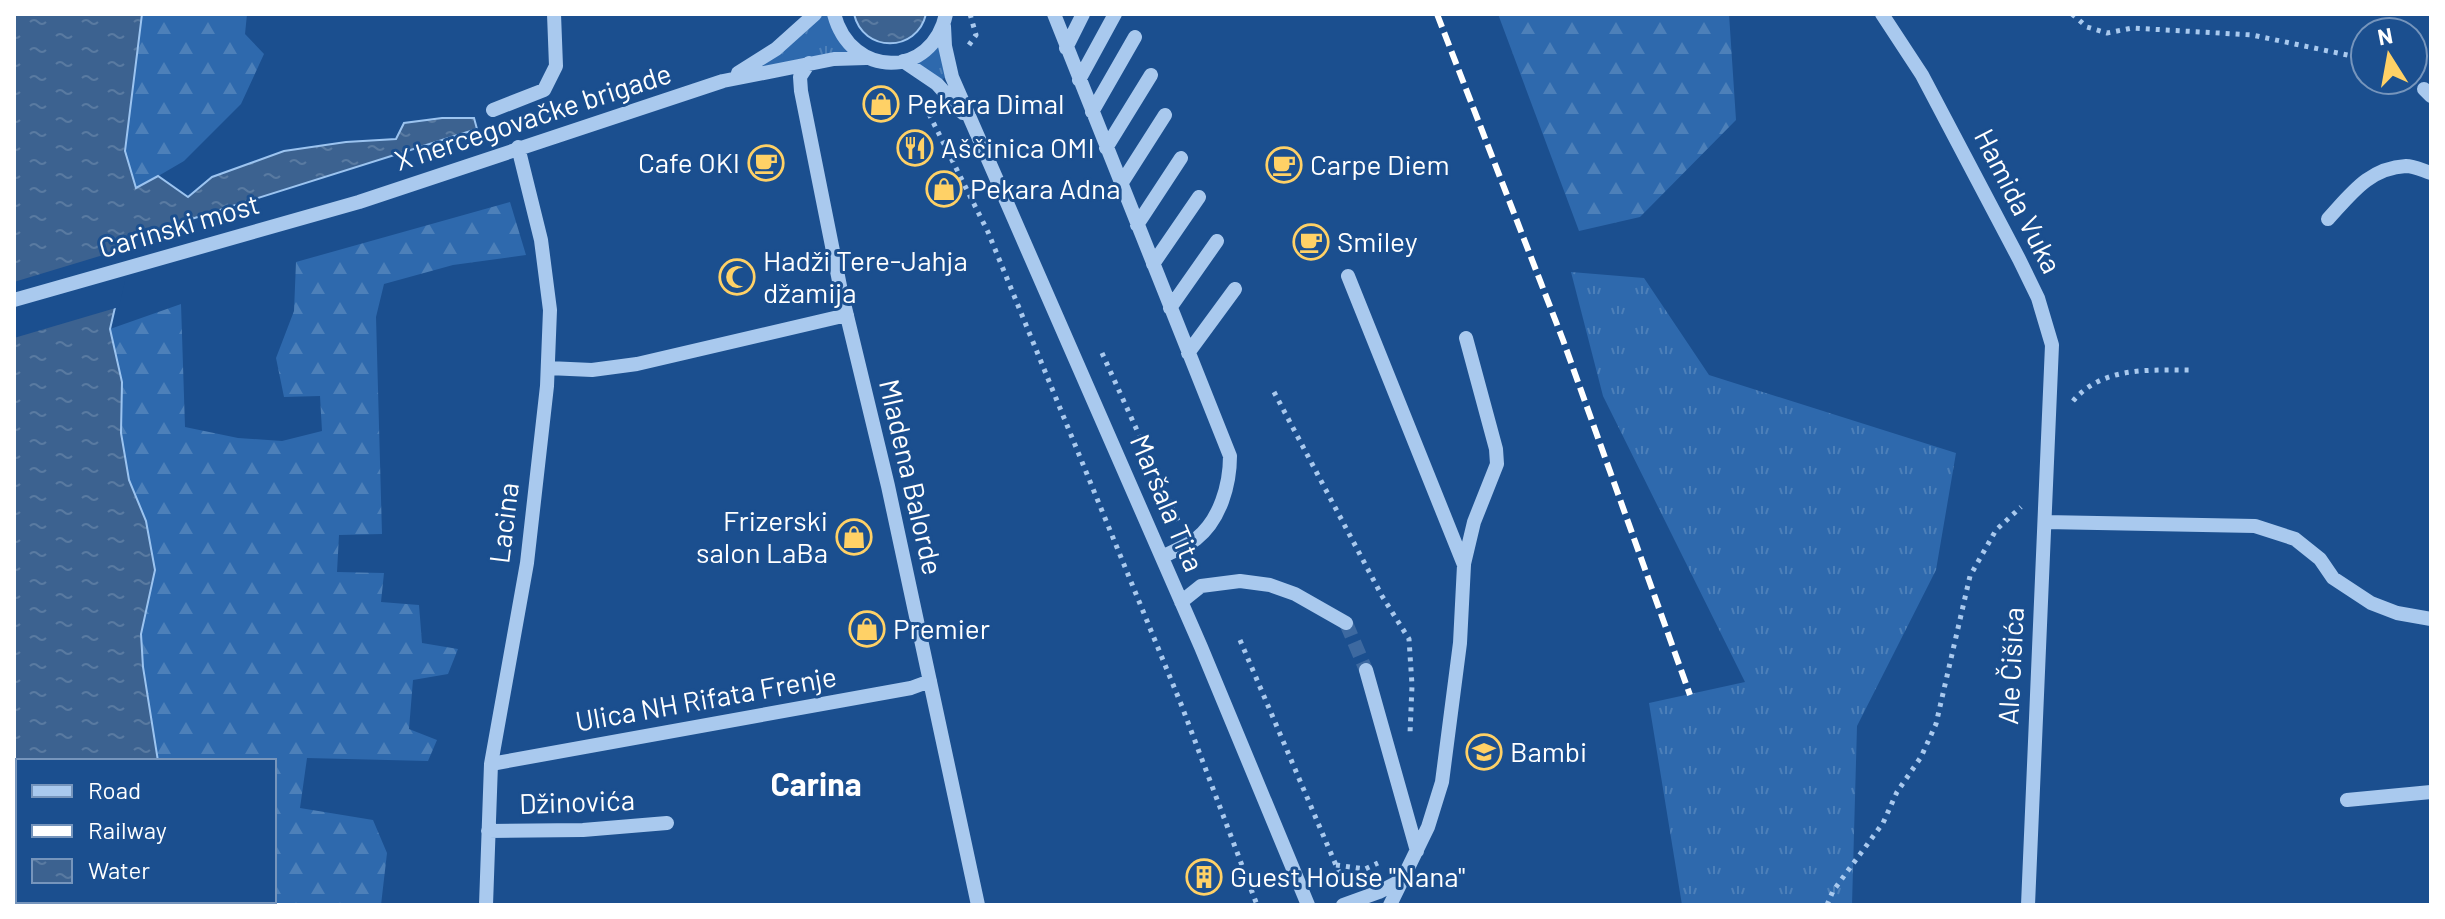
<svg xmlns="http://www.w3.org/2000/svg" width="2445" height="919" viewBox="0 0 2445 919" font-family="Barlow,sans-serif">
<style>
.grass{fill:url(#grass-tufts)}
.forest{fill:url(#forest-firs)}
.water{fill:url(#water-ripples);stroke:#9cc4f0;stroke-width:2}
.pier{fill:#1b4f8f}
.lines{fill:none;stroke-linecap:round;stroke-linejoin:round}
.minor-tunnel{stroke:#3d69a0;stroke-width:14;stroke-dasharray:14 7;stroke-linecap:butt}
.path{stroke:#a9c9ee;stroke-width:5;stroke-dasharray:4 6;stroke-linecap:butt}
.minor{stroke:#a9c9ee;stroke-width:14}
.rail{stroke:#fff;stroke-width:6;stroke-dasharray:14 6;stroke-linecap:butt}
.labels{text-anchor:middle;stroke-width:6;stroke-linejoin:round;paint-order:stroke}
.poi-label{font-size:28px;fill:#fff;stroke:#1b4f8f;text-anchor:start}
.street-label{font-size:28px;fill:#fff;stroke:#1b4f8f}
.quarter-label{font-size:32px;font-weight:bold;fill:#fff;stroke:#1b4f8f}
</style>
<defs>
<pattern id="grass-tufts" width="24" height="20" patternUnits="userSpaceOnUse" patternTransform="scale(2)"><rect width="24" height="20" fill="#2e69ad"/><path d="M3 7l-1-3M5 7V3M7 7l1-3M15 17l-1-3M17 17v-4M19 17l1-3" fill="none" stroke="#4d80b9"/></pattern>
<pattern id="forest-firs" width="22" height="20" patternUnits="userSpaceOnUse" patternTransform="scale(2)"><rect width="22" height="20" fill="#2e69ad"/><path d="M5 1l3.5 6h-7zM16 11l3.5 6h-7z" fill="#4d80b9"/></pattern>
<pattern id="water-ripples" width="26" height="14" patternUnits="userSpaceOnUse" patternTransform="scale(2)"><rect width="26" height="14" fill="#3c6290"/><path d="M2 4q2-2 4 0t4 0M15 11q2-2 4 0t4 0" fill="none" stroke="#597aa1"/></pattern>
</defs>
<rect width="100%" height="100%" fill="#1b4f8f"/>
<path class="grass" d="M820 14H831L834 34 855 55 764 68 762 62Z
M941 36 949 76 938 81 909 62Z
M1571 272 1644 278 1709 375 1956 453 1936 570 1857 726 1852 905H1682L1649 703 1745 682 1603 396Z"/>
<path class="forest" d="M142 14H247L245 34 264 54 241 104 184 161 136 189 125 151Z
M1498 14H1729L1736 120 1640 217 1579 231Z
M510 202 526 255 453 265 384 284 376 317 382 534 339 535 337 572 384 573 381 602 419 605 422 643 458 649 448 674 413 680 409 729 437 740 428 761 307 758 300 808 373 820 387 853 381 905H163V901H274V761H158L143 667 141 634 155 570 146 521 129 480 121 433 122 382 110 329 181 304 185 427 238 438 282 441 322 431 320 396 284 397 276 358 294 311 296 262Z"/>
<path class="water" d="M14 14H142L125 151 136 188 158 176 188 197 212 177 284 151 346 142 396 139 404 123 442 118H474L477 129 131 238 110 329 122 382 121 433 129 480 146 521 155 570 141 634 143 667 158 761H18V901H163V905H16L14 901Z
M854 14H926C917 53 863 53 854 14Z"/>
<path class="pier" d="M133 246 119 307 14 338V282Z"/>
<g class="lines">
<path class="minor-tunnel" d="M1346 623 1366 670"/>
<path class="path" d="M2072 14 2087 27 2107 33 2132 28 2252 35 2352 56 2365 62
M969 45 976 35 970 14
M929 114 988 232 1181 704 1257 905
M1102 353 1179 523
M1274 392 1382 596 1409 639 1412 685 1410 734
M2073 401C2102 367 2147 370 2189 370
M1240 640 1341 877
M1336 865 1365 869 1378 863
M1827 905 1833 891 1883 823 1897 792 1921 757 1936 724 1970 576 1996 530 2021 507"/>
<path class="minor" d="M834 14C851 79 932 79 946 14
M1054 14 1230 456C1230 485 1220 520 1196 539 1187 546 1173 551 1162 557
M1882 14 1922 75 2019 259 2038 298 2052 345 2028 905
M944 26 945 46 952 77 1201 647 1308 905
M1066 48 1083 14
M903 61 937 84 963 113
M809 63 800 77 801 91 841 291 888 486 978 905
M738 73 776 49 815 14
M1079 80 1115 14
M2424 89 2431 96
M493 110 544 90 556 66 554 14
M1092 112 1135 37
M1106 148 1151 75
M1121 184 1165 115
M2328 219C2351 194 2369 168 2406 166 2414 166 2424 171 2431 173
M1137 225 1181 158
M1153 264 1199 197
M1348 276 1464 565 1460 643 1442 782 1428 827 1390 905
M14 300 359 202 723 81 834 59 866 58
M1170 308 1217 241
M1188 353 1235 289
M548 368 592 370 637 364 847 315
M2045 522 2255 526 2295 539 2320 559 2333 578 2371 603 2397 613 2431 619
M1464 564 1474 522 1497 464 1496 449 1466 338
M1181 602 1201 586 1240 581 1270 585 1295 594 1346 623
M1366 670 1417 851
M491 764 911 688 930 681
M2347 800 2431 792
M488 831 583 830 667 823
M486 905 491 764 527 563 547 386 550 310 541 240 518 147
M1343 905 1379 892 1404 879"/>
<path class="rail" d="M1437 14 1563 340 1690 695"/>
</g>
<defs>
<symbol id="shop-ring" viewBox="-11 -11 22 22"><circle r="9.5" fill="#1b4f8f" stroke="#ffd166" stroke-width="1.5"/><path d="M-5-2.5h2.3a2.7 3.5 0 0 1 5.4 0H5L5.5 6h-11ZM-1.5-2.5h3a1.5 2.3 0 0 0-3 0Z" fill="#ffd166"/></symbol>
<symbol id="restaurant-ring" viewBox="-11 -11 22 22"><circle r="9.5" fill="#1b4f8f" stroke="#ffd166" stroke-width="1.5"/><path d="M-5-6h1v4h1v-4h1v4h1v-4h1v5L-1.5 .5V6h-2V.5L-5-1ZM5-6V6H3V1.5H1.5Q1.5-4 5-6Z" fill="#ffd166"/></symbol>
<symbol id="cafe-ring" viewBox="-11 -11 22 22"><circle r="9.5" fill="#1b4f8f" stroke="#ffd166" stroke-width="1.5"/><path d="M-5.5-4.5H6V0H3Q3 3.5 0 3.5H-2.5Q-5.5 3.5-5.5 0ZM3-3.2v2h1.7v-2ZM-6 4.5H4V6H-6Z" fill="#ffd166"/></symbol>
<symbol id="mosque-ring" viewBox="-11 -11 22 22"><circle r="9.5" fill="#1b4f8f" stroke="#ffd166" stroke-width="1.5"/><path d="M3.5-4.9A6 6 0 1 0 3.5 4.9A5 5 0 1 1 3.5-4.9Z" fill="#ffd166"/></symbol>
<symbol id="school-ring" viewBox="-11 -11 22 22"><circle r="9.5" fill="#1b4f8f" stroke="#ffd166" stroke-width="1.5"/><path d="M0-5L7-2L0 1L-7-2ZM-4 1L0 2.5L4 1V4Q0 6-4 4Z" fill="#ffd166"/></symbol>
<symbol id="building-ring" viewBox="-11 -11 22 22"><circle r="9.5" fill="#1b4f8f" stroke="#ffd166" stroke-width="1.5"/><path d="M-4-6H4V6H1V3H-1V6H-4ZM-2.5-4.3h1.7v1.8h-1.7ZM.8-4.3h1.7v1.8H.8ZM-2.5-1h1.7V.8h-1.7ZM.8-1h1.7V.8H.8Z" fill="#ffd166"/></symbol>
</defs>
<g fill-rule="evenodd">
<use href="#shop-ring" x="861" y="84" width="40" height="40"/>
<use href="#restaurant-ring" x="895" y="128" width="40" height="40"/>
<use href="#cafe-ring" x="746" y="143" width="40" height="40"/>
<use href="#cafe-ring" x="1264" y="145" width="40" height="40"/>
<use href="#shop-ring" x="924" y="169" width="40" height="40"/>
<use href="#cafe-ring" x="1291" y="222" width="40" height="40"/>
<use href="#mosque-ring" x="717" y="257" width="40" height="40"/>
<use href="#shop-ring" x="834" y="517" width="40" height="40"/>
<use href="#shop-ring" x="847" y="609" width="40" height="40"/>
<use href="#school-ring" x="1464" y="732" width="40" height="40"/>
<use href="#building-ring" x="1184" y="857" width="40" height="40"/>
</g>
<g class="labels">
<g class="poi-label">
<text x="907" y="114">Pekara Dimal</text>
<text x="941" y="158">Aščinica OMI</text>
<text x="740" y="173" text-anchor="end">Cafe OKI</text>
<text x="1310" y="175">Carpe Diem</text>
<text x="970" y="199">Pekara Adna</text>
<text x="1337" y="252">Smiley</text>
<text x="763" y="271">Hadži Tere-Jahja<tspan x="763" dy="32">džamija</tspan></text>
<text x="828" y="531" text-anchor="end">Frizerski<tspan x="828" dy="32">salon LaBa</tspan></text>
<text x="893" y="639">Premier</text>
<text x="1510" y="762">Bambi</text>
<text x="1230" y="887">Guest House "Nana"</text>
</g>
<g class="street-label">
<text transform="translate(533 117) rotate(-18)" y="10">X hercegovačke brigade</text>
<text transform="translate(2018 201) rotate(63)" y="10">Hamida Vuka</text>
<text transform="translate(179 226) rotate(-16)" y="10">Carinski most</text>
<text transform="translate(911 477) rotate(77)" y="10">Mladena Balorde</text>
<text transform="translate(1167 503) rotate(67)" y="10">Maršala Tita</text>
<text transform="translate(504 523) rotate(-83)" y="10">Lacina</text>
<text transform="translate(2011 666) rotate(-87)" y="10">Ale Čišića</text>
<text transform="translate(706 699) rotate(-10)" y="10">Ulica NH Rifata Frenje</text>
<text transform="translate(577 802) rotate(-2)" y="10">Džinovića</text>
</g>
<g class="quarter-label">
<text x="816" y="796">Carina</text>
</g>
</g>
<rect width="2445" height="919" fill="none" stroke="#ffffff" stroke-width="32"/>
<rect x="16" y="759" width="260" height="144" fill="#1b4f8f" stroke="#7695bc" stroke-width="2"/>
<rect x="32" y="785" width="40" height="12" fill="#a9c9ee" stroke="#7695bc" stroke-width="2"/>
<text x="88" y="799" font-size="24" fill="#ffffff">Road</text>
<rect x="32" y="825" width="40" height="12" fill="#ffffff" stroke="#7695bc" stroke-width="2"/>
<text x="88" y="839" font-size="24" fill="#ffffff">Railway</text>
<rect x="32" y="859" width="40" height="24" fill="url(#water-ripples)" stroke="#7695bc" stroke-width="2"/>
<text x="88" y="879" font-size="24" fill="#ffffff">Water</text>
<g transform="translate(2389 56) rotate(349)"><circle r="38" fill="#1b4f8f" stroke="#7695bc" stroke-width="2"/>
<path d="M0-6L14 30L0 20L-14 30Z" fill="#ffd166"/>
<text y="-12" font-size="22" font-weight="bold" text-anchor="middle" fill="#ffffff">N</text>
</g>
</svg>
